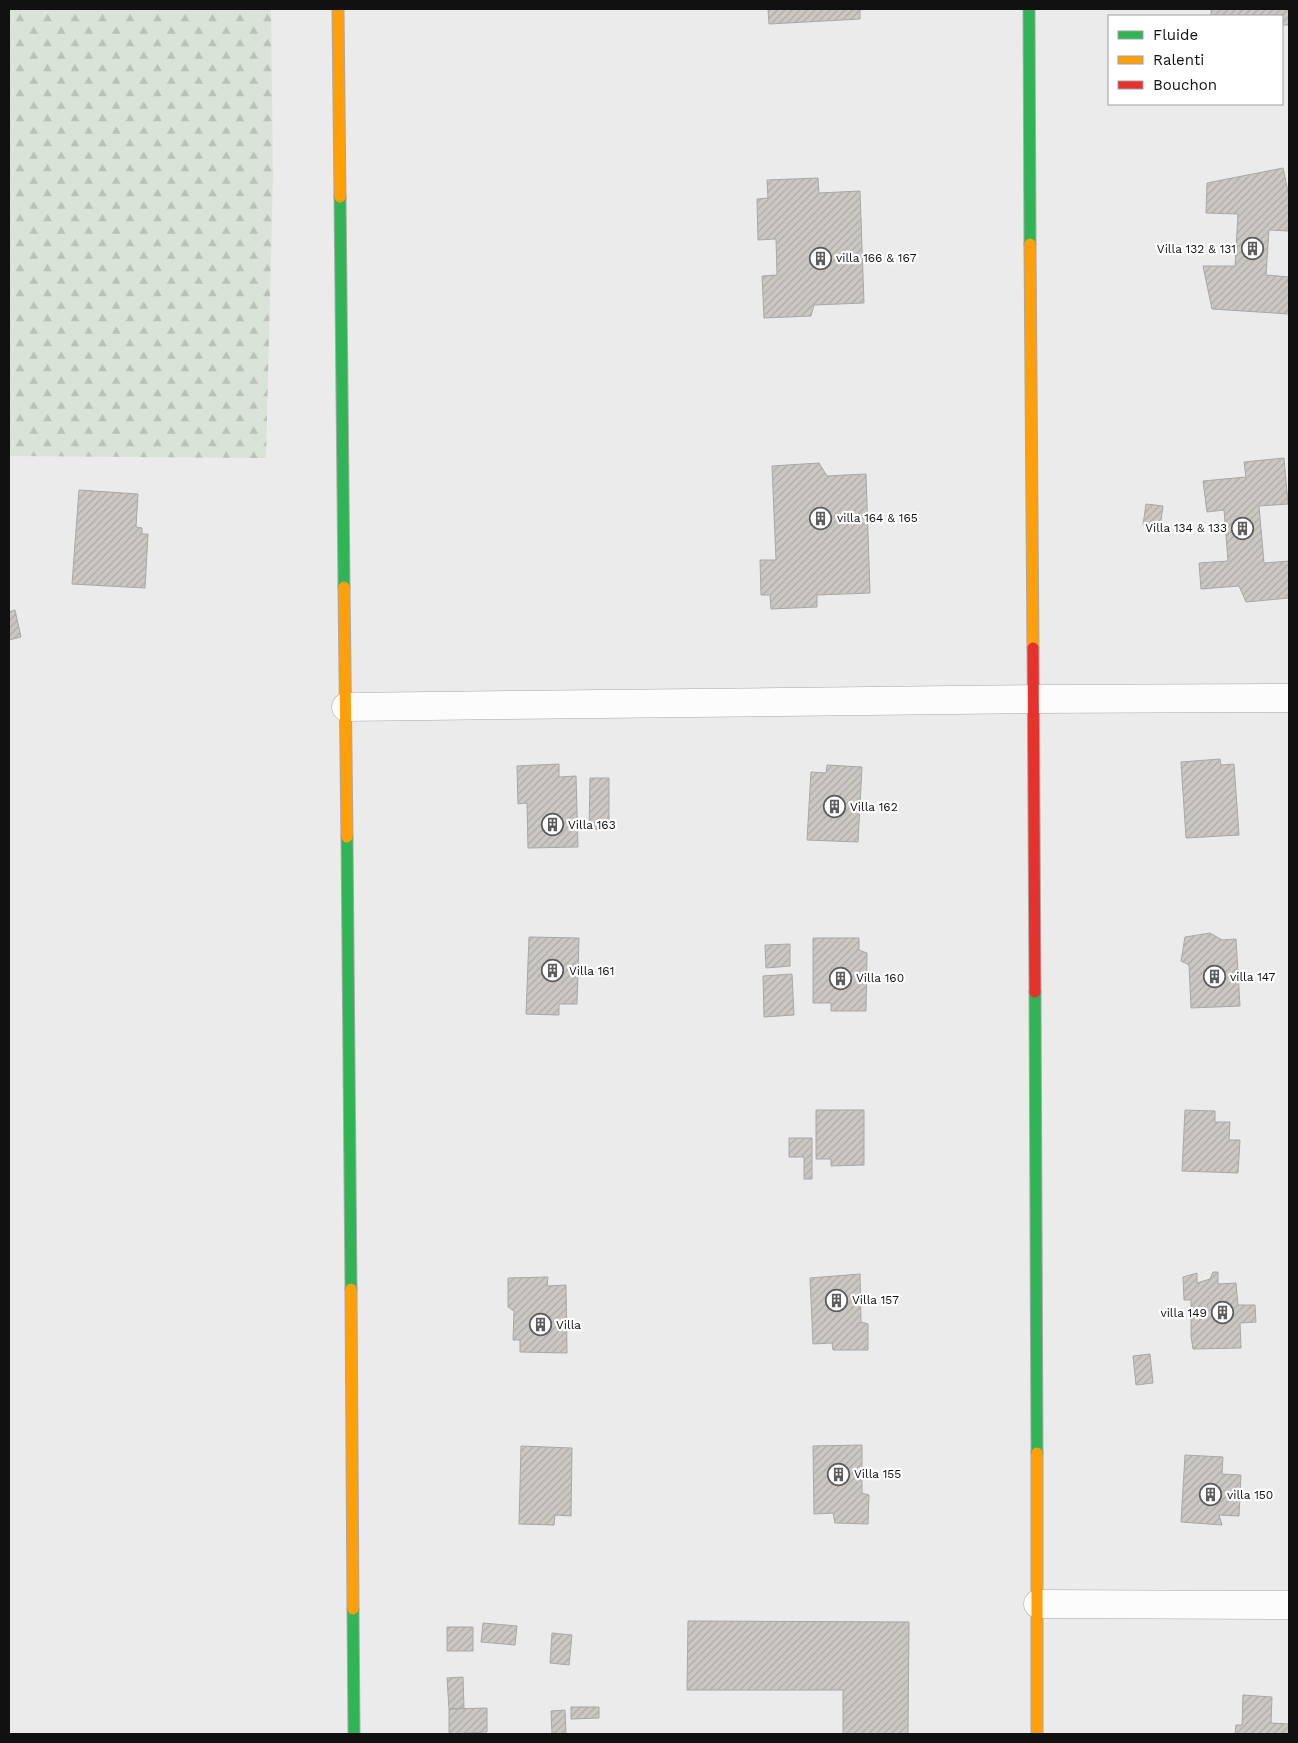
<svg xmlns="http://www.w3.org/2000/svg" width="1298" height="1743" viewBox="0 0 1298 1743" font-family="'Work Sans',sans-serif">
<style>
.forest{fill:url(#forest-firs)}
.building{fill:url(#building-hatch);stroke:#a8a8a8}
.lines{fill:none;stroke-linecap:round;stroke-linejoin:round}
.street-casing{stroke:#a8a8a9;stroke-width:29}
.fast-casing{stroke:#a8a8a9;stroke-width:13}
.slow-casing{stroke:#a8a8a9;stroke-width:13}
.jam-casing{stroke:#a8a8a9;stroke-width:13}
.street{stroke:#fcfcfc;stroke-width:28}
.fast{stroke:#30b455;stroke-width:11}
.slow{stroke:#ff9f0a;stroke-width:11}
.jam{stroke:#e5322d;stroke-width:11}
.labels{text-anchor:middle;stroke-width:4.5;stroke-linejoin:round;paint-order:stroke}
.poi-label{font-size:12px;fill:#111112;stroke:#fff;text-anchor:start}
</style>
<defs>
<pattern id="forest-firs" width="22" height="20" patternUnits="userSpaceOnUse" patternTransform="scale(1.25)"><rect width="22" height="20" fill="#dae3d8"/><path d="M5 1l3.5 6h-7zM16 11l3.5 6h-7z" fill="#bac2b8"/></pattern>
<pattern id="building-hatch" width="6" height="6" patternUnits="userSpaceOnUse" patternTransform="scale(1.25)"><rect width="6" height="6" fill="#cbc7c3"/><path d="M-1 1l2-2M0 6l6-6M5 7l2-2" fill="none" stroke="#adaaa6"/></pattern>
</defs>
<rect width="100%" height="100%" fill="#ebebeb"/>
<path class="forest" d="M9 9H271L273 176 266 458 9 456Z"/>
<path class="building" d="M768 9H860V19L769 24Z
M1211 9H1289V25H1282V16H1211Z
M1283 168 1289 196V231L1269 230 1266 275 1289 277V314L1212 309 1203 266H1235L1238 214 1206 213 1207 183Z
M818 178 819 193 860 191 864 303 814 305 811 316 764 318 762 276 777 275 776 239 758 240 757 199 768 198 767 180Z
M1284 458 1288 504 1259 506 1264 563 1289 561V598L1246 602 1239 586 1201 589 1199 563 1228 561 1224 510 1207 512 1203 481 1246 477 1244 462Z
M819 463 827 476 866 474 870 593 817 595V607L771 609 770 595H761L760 560H776L772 466Z
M79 490 138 494 136 527 142 528V534H148L145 588 72 584Z
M1146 504 1163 506 1160 527 1143 525Z
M15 610 21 637 9 640V612Z
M1220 759 1221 765 1234 764 1239 835 1186 838 1181 762Z
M559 764V777L576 776 578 847 528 848 527 803 518 804 517 766Z
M827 765 862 767 858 842 807 840 811 772 826 773Z
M590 778H609V829H589Z
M1210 933 1222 940 1236 939 1240 1006 1191 1008 1189 965 1181 961 1185 937Z
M529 937 579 938 577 1004H559V1015L526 1014Z
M813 938H859V950L867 953 866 1011H831V1003H813Z
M790 944V966L766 968 765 945Z
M792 974 794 1015 764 1017 763 976Z
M816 1110H864V1165L831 1166V1159H816Z
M1185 1110 1215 1111V1122H1230L1229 1140H1240L1238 1173 1182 1171Z
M789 1138H812V1179H804V1157H789Z
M1213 1272H1218V1284L1236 1283 1238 1305H1255L1256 1322 1240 1323 1241 1348 1193 1349 1191 1336V1300H1184L1183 1277 1197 1273V1283L1210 1279Z
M860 1274 861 1322 868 1324V1350H833L832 1343 813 1344 810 1278Z
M548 1277 547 1286 566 1285 567 1353 520 1352V1340H513L514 1311 508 1307V1278Z
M1150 1354 1153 1383 1136 1385 1133 1356Z
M862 1445V1493L869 1495 868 1524 835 1523 833 1513 814 1514 813 1446Z
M521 1446 572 1448 571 1516 555 1515 554 1525 519 1524Z
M1185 1455 1223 1457 1222 1474 1241 1475 1239 1516 1219 1515 1222 1525 1181 1522Z
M688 1621 909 1622 908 1734H843V1690H687Z
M483 1623 517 1626 515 1645 481 1642Z
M447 1627H473V1651H447Z
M552 1633 572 1635 569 1665 550 1663Z
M463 1677 464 1708 449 1709 447 1678Z
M1243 1695 1272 1697 1271 1723 1289 1724V1734H1235L1236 1725H1242Z
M571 1707H599V1718L571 1719Z
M487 1708V1732L449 1734V1709Z
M565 1710 566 1734H552L551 1711Z"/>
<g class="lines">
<defs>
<path id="street" d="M346 707 1034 699 1289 698
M1038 1604 1289 1605"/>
<path id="fast" d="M1029 9 1030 244
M340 197 344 587
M347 837 351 1289
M1035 992 1037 1453
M353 1609 354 1734"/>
<path id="slow" d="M338 9 340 197
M1030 244 1033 648
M344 587 347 837
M351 1289 353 1609
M1037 1734V1453"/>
<path id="jam" d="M1033 648 1035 992"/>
</defs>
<use href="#street" class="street-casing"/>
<use href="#fast" class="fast-casing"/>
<use href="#slow" class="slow-casing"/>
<use href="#jam" class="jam-casing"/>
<use href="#street" class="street"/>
<use href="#fast" class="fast"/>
<use href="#slow" class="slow"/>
<use href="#jam" class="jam"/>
</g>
<defs>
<symbol id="building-ring" viewBox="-11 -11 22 22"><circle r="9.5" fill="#fff" stroke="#5d5d5e" stroke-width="1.5"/><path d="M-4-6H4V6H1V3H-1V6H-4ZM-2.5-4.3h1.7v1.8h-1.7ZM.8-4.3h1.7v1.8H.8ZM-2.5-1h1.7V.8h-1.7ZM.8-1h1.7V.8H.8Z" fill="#5d5d5e"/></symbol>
</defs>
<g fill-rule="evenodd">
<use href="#building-ring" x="1240" y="236" width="25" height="25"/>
<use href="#building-ring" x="808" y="246" width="25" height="25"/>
<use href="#building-ring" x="808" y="506" width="25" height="25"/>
<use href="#building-ring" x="1230" y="516" width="25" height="25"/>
<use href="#building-ring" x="822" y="794" width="25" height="25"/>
<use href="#building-ring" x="540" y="812" width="25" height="25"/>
<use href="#building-ring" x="540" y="958" width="25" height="25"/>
<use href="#building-ring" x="1202" y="964" width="25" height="25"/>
<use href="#building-ring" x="828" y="966" width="25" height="25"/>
<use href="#building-ring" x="824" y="1288" width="25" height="25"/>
<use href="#building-ring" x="1210" y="1300" width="25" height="25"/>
<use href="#building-ring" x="528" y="1312" width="25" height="25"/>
<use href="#building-ring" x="826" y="1462" width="25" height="25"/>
<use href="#building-ring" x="1198" y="1482" width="25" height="25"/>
</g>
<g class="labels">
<g class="poi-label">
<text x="1236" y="253" text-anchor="end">Villa 132 &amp; 131</text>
<text x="836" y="262">villa 166 &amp; 167</text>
<text x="837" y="522">villa 164 &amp; 165</text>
<text x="1227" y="532" text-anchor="end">Villa 134 &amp; 133</text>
<text x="850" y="811">Villa 162</text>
<text x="568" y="829">Villa 163</text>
<text x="569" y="975">Villa 161</text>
<text x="1230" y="981">villa 147</text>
<text x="856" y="982">Villa 160</text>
<text x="852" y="1304">Villa 157</text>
<text x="1207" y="1317" text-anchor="end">villa 149</text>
<text x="556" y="1329">Villa</text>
<text x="854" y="1478">Villa 155</text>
<text x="1227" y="1499">villa 150</text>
</g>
</g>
<rect width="1298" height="1743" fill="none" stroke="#111112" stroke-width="20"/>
<rect x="1108" y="15" width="175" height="90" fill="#ffffff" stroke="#a0a0a0"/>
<rect x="1118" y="31" width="25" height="8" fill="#30b455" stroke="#a0a0a0"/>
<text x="1153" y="40" font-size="15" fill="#111112">Fluide</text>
<rect x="1118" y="56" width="25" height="8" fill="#ff9f0a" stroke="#a0a0a0"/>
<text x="1153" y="65" font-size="15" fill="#111112">Ralenti</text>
<rect x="1118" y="81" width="25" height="8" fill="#e5322d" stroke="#a0a0a0"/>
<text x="1153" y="90" font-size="15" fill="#111112">Bouchon</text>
</svg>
